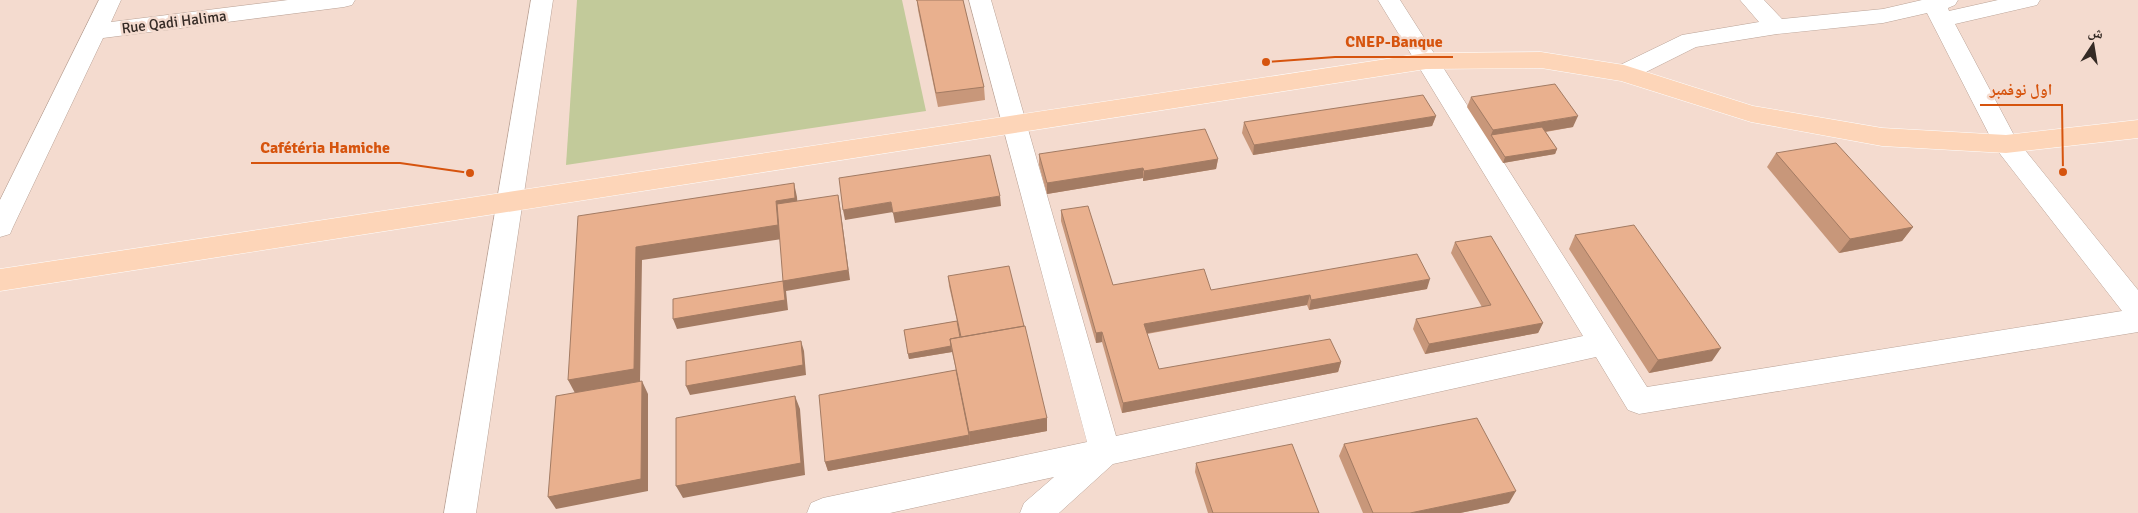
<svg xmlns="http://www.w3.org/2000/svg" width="2138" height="513" viewBox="0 0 2138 513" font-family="Signika,'Noto Naskh Arabic',sans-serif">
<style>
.green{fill:#c2ca9a}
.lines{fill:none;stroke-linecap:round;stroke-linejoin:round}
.minor-casing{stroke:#baa397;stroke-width:1}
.primary-casing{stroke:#fff;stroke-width:1}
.minor{fill:#fff;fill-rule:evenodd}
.primary{fill:#fdd5b8;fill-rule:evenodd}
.wall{fill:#c8977a}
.shaded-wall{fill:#a37b63}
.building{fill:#e9b08e;stroke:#a37b63}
.labels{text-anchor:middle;stroke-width:5;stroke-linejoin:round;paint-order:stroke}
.street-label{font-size:15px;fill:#342a25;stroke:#f4dbcf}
.leader{fill:none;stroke:#d6540e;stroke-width:2}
.callout-dot{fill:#d6540e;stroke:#f4dbcf;stroke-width:2}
.callout-label{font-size:16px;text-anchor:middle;font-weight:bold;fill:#d6540e;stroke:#f4dbcf;stroke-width:5;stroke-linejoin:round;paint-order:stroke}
</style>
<rect width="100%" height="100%" fill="#f4dbcf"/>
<path class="green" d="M577 0H902L926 111 566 165Z"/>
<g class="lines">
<defs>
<path id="minor" d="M99 0H121L111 22 288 0H355L352 5 344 7 103 38 13 227 10 234 0 237V200Z
M531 0H553L476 513H444Z
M969 0H991L1116 436 1583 336 1378 0H1400L1647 387 2122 311 1997 150 1927 13 1883 23 1777 34 1696 47 1632 79 1624 81 1616 79 1612 73 1616 67 1682 35 1759 22 1740 0H1764L1782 19 1883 9 1922 0H1958L1955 5 1948 8 1949 11 1998 0H2040L2037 5 1955 24 2016 139 2138 290V332L1639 414 1628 410 1596 357 1113 464 1059 513H1020L1024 503 1054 477 890 513H807L811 503 823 498 1087 442Z"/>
<path id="primary" d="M1541 52 1624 65 1753 106 1882 128 2006 135 2138 120V138L2006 153 1882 146 1751 122 1621 81 1541 68 1426 69 0 291V269L1426 53Z"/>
</defs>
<use href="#minor" class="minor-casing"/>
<use href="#primary" class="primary-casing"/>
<use href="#minor" class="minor"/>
<use href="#primary" class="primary"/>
</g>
<path class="wall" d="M916 0H963L984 87 985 100 938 107 918 10 917 1H916Z
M1471 97 1573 127 1546 132 1557 149 1555 154 1503 163 1467 107Z
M1436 116 1432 126 1253 155 1242 133 1244 122Z
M1776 153 1913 227 1902 241 1839 253 1767 167Z
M1039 154 1218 159 1216 169 1143 181V178L1047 194 1039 165Z
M1061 210 1113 285 1211 290 1427 289 1309 310 1307 305 1147 334 1159 369 1341 362 1338 372 1122 413 1102 342 1096 343 1061 221Z
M1575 235 1712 361 1649 373 1569 249Z
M1455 242 1543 323 1538 333 1425 354 1413 329 1416 319 1482 307 1451 253Z
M948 276 1047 418V431L828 471 825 462 956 370 952 352 909 359 904 330 957 321 949 286Z
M1344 444 1509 503 1460 513H1363L1339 456Z
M1196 463 1319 513H1208L1195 472Z"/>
<path class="shaded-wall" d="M1436 116 1432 126 1253 155 1254 145Z
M1578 116 1573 127 1494 140 1491 135 1493 130Z
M1557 149 1555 154 1503 163 1505 157Z
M1218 159 1216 169 1143 181 1144 171Z
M1143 168V178L1047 194V183Z
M794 183 797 197 798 212 782 239 642 260 640 382 575 393 568 380 636 247 776 201Z
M838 195 840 206 850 280 786 291 788 310 677 329 673 319 783 281Z
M1000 196 1001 206 895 223 893 213Z
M891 202 893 212 845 220 843 210Z
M1913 227 1902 241 1839 253 1850 239Z
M1430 279 1427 289 1309 310 1311 300Z
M1310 295 1307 305 1143 334 1144 324Z
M1543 323 1538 333 1425 354 1429 344Z
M1102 332V342L1096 343V333Z
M801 341 804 351 806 375 690 395 686 386Z
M951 346 952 352 909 359 908 354Z
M1721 348 1712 361 1649 373 1658 360Z
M1341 362 1338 372 1122 413 1123 403Z
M642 381 648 394V491L556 509 548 497Z
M795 396 800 409 805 475 683 498 676 486Z
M1047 418V431L970 445 969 432Z
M969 435 970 445 828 471 825 462Z
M1516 491 1509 503 1460 513H1410Z"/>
<path class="building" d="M917 0H963L984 87 936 93Z
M1555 84 1578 116 1493 130 1471 97Z
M1423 95 1436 116 1254 145 1244 122Z
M1542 127 1557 149 1505 157 1491 135Z
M1205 129 1218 159 1144 171 1143 168 1047 183 1039 154Z
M1836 143 1913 227 1850 239 1776 153Z
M990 155 1000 196 893 213 891 202 843 210 839 178Z
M794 183 795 198 776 201 778 225 636 247 634 369 568 380 578 216Z
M838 195 848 270 783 281 785 300 673 319V299L783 281 777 204Z
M1088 206 1113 285 1204 269 1211 290 1417 254 1430 279 1311 300 1310 295 1144 324 1159 369 1330 339 1341 362 1123 403 1102 332 1096 333 1061 210Z
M1634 225 1721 348 1658 360 1575 235Z
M1491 236 1543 323 1429 344 1416 319 1491 305 1455 242Z
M1009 266 1024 326 961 337 948 276Z
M957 321 960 337 950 339 951 346 908 354 904 330Z
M1025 326 1047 418 969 432 950 339Z
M801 341 803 365 686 386V361Z
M956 370 969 435 825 462 819 395Z
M642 381 641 479 548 497 556 396Z
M795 396 801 463 676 486V418Z
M1477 418 1516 491 1410 513H1373L1344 444Z
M1292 444 1319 513H1213L1196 463Z"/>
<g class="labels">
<g class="street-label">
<text transform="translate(174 22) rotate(-7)" y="5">Rue Qadi Halima</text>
</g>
</g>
<path class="leader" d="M1266 62L1335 57H1453M2063 172L2062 105H1980M470 173L400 163H251"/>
<g class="callout-dot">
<circle cx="1266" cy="62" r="5"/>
<circle cx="2063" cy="172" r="5"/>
<circle cx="470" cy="173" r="5"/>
</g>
<g class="callout-label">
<text x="1394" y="47">CNEP-Banque</text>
<text x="2021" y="95">اول نوفمبر</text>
<text x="325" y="153">Cafétéria Hamiche</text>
</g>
<g transform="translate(2093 45) rotate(12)" stroke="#f4dbcf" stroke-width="4" paint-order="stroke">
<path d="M0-4L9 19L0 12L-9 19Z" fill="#342a25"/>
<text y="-8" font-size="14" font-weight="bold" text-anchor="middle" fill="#342a25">ش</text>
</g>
</svg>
